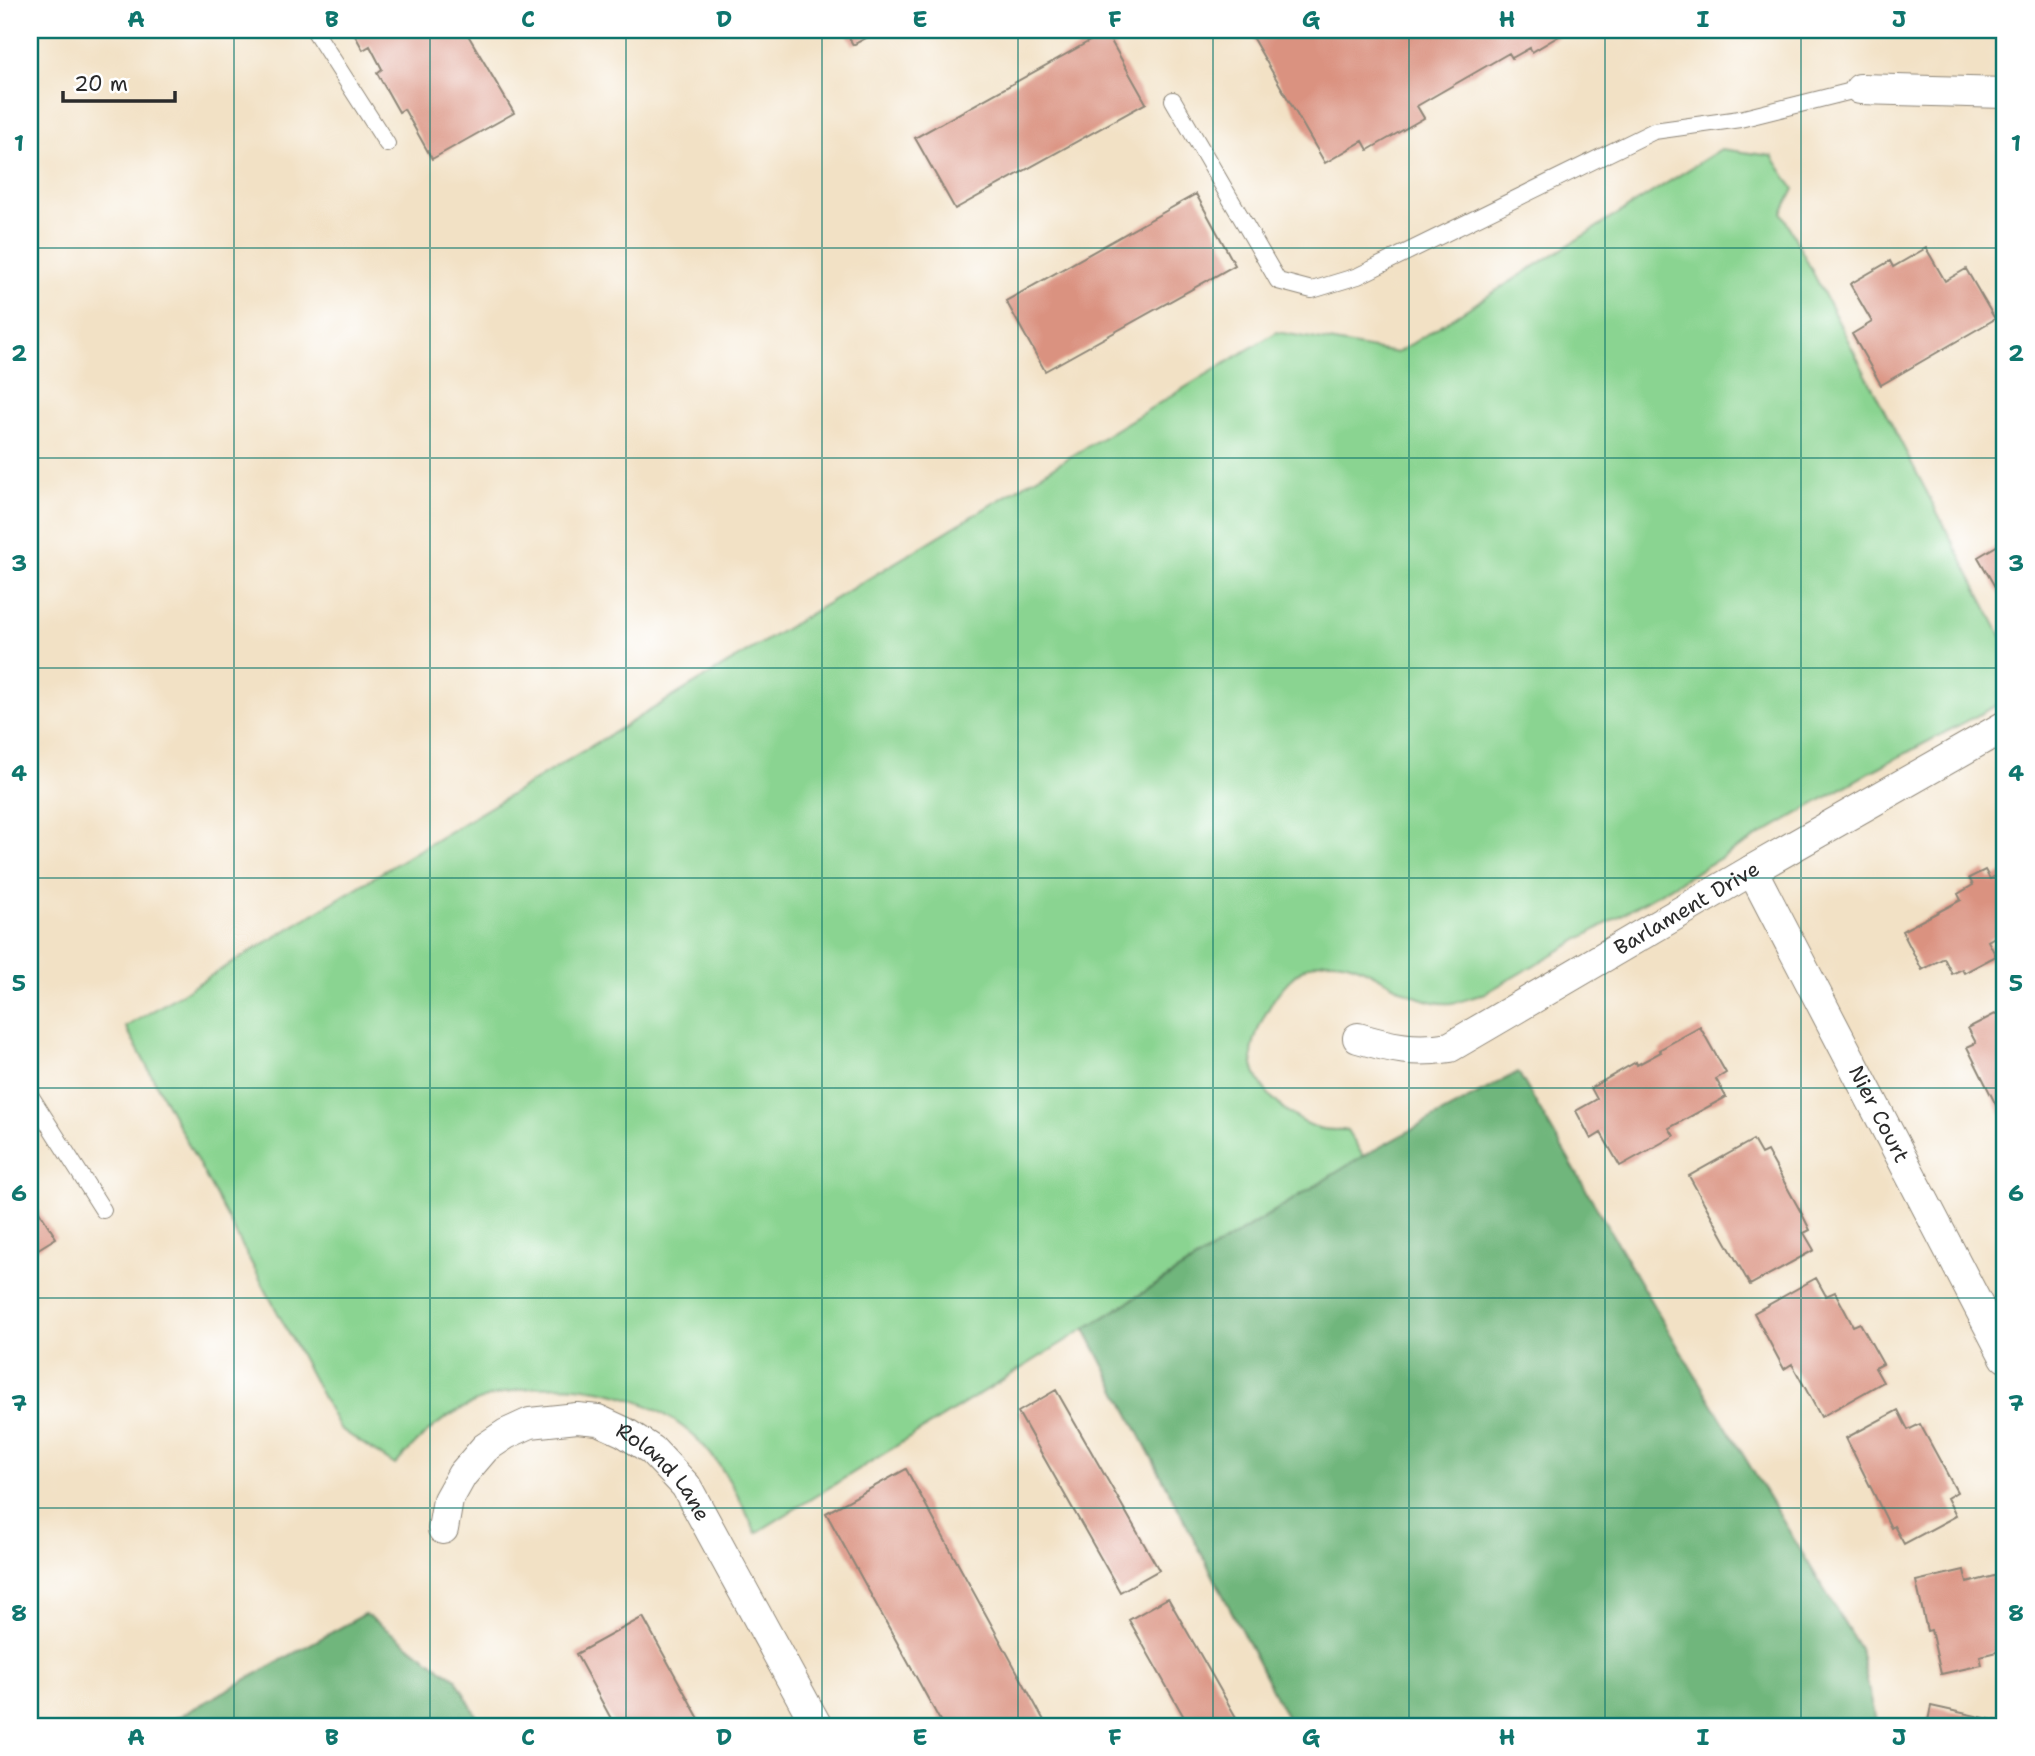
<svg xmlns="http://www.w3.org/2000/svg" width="2035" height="1756" viewBox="0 0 2035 1756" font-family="'Shantell Sans',sans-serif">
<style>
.green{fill:#8ad491;stroke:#5a805e;stroke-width:2}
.forest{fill:#6fb67b;stroke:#4d7053;stroke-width:2}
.building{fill:#da9280}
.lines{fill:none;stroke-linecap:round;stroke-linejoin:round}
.service-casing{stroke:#8e8678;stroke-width:18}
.minor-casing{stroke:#8e8678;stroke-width:32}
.service{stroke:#fff;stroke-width:16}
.minor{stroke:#fff;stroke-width:30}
.grid{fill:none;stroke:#0f766e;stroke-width:2;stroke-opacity:0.55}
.labels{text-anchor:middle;stroke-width:5;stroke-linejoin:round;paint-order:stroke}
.street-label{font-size:21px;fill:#2b2b2b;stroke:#fff}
.neatline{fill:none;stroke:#0f766e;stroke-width:2.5}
.grid-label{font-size:23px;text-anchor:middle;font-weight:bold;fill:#0f766e}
</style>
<rect width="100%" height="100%" fill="#fff"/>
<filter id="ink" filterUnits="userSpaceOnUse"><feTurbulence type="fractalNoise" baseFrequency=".0143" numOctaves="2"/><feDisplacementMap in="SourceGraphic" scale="14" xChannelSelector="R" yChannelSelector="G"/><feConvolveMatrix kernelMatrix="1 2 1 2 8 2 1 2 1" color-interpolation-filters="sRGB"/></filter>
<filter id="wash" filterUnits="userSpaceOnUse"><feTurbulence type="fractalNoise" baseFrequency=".00686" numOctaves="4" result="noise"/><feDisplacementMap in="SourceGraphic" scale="28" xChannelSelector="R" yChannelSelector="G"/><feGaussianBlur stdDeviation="1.57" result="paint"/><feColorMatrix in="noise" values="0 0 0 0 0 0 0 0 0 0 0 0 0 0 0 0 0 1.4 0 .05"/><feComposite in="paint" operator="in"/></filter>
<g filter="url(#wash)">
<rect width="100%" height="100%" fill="#f2e1c5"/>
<path class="green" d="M1721 149 1772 156 1794 189 1782 213 2005 643V701L1872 771 1482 995C1472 997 1461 1002 1451 1003 1402 1007 1366 950 1316 963 1297 969 1279 989 1270 1006 1261 1021 1253 1037 1252 1055 1252 1087 1288 1117 1315 1127 1324 1131 1337 1130 1347 1130L1363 1156 756 1533C740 1499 724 1465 697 1439 635 1380 534 1371 459 1410 434 1423 414 1445 395 1465L339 1428 126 1027 1277 332 1397 353Z"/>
<path class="forest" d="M1518 1072 1656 1310 1860 1649 1877 1726H1291L1085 1329 1363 1156Z
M365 1614 456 1679 482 1726H162Z"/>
<g id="blocks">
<path class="building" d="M352 30H465L514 113 432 159 404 109 399 112 377 73 382 69 370 46 363 50Z
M845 30H881L853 45Z
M1248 30H1562L1557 33 1559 36 1532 52 1530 48 1512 58 1509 53 1417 106 1424 118 1368 150 1363 141 1325 163Z
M1106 32 1146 103 955 209 915 138Z
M1196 194 1235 265 1045 371 1006 301Z
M1926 248 1945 281 1966 269 1995 319 1881 385 1852 334 1872 322 1850 284 1890 261 1893 267Z
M2005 541V600L2003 601 1978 557Z
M1985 870 1990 879 2005 871V931L1988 941 1996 956 1964 973 1962 969 1952 974 1944 958 1922 970 1902 931 1961 900 1958 894 1973 885 1969 878Z
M2005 1009V1123L1967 1047 1976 1043 1968 1028Z
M1700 1027 1726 1073 1716 1079 1726 1097 1669 1128 1674 1136 1620 1166 1601 1133 1591 1139 1576 1111 1597 1099 1591 1088 1636 1062 1637 1065 1661 1052 1659 1050Z
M1753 1140 1761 1154 1767 1151 1803 1216 1810 1230 1804 1233 1814 1250 1750 1285 1689 1176Z
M30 1191 39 1206 37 1208 56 1238 30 1254Z
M1816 1278 1826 1296 1835 1292 1853 1326 1860 1323 1883 1364 1875 1368 1883 1382 1821 1417 1792 1364 1784 1369 1754 1313Z
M1056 1390 1159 1570 1120 1592 1018 1412Z
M1898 1410 1908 1430 1920 1424 1957 1492 1947 1498 1956 1516 1904 1544 1894 1526 1891 1528 1846 1438Z
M906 1469 1047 1726H943L826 1513Z
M1964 1570 1967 1583 1998 1575 2005 1605V1650L1980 1656 1982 1665 1941 1674 1931 1630 1927 1631 1916 1581Z
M1168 1598 1241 1726H1189L1129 1620Z
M643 1617 703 1726H615L576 1654Z
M1931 1706 2003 1722 2002 1726H1927Z"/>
</g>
</g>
<g filter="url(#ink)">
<use href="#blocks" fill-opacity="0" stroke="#8e8678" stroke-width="2"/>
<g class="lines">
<defs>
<path id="service" d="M314 30 387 144
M1173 100 1278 281 1312 290 1358 276 1654 131 1740 119 1860 89
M30 1095 103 1210"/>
<g id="minor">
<path d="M1860 89 2005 93"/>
<path id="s1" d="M1752 870 2005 1357"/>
<path id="s2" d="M1358 1038C1392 1048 1415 1053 1450 1047L1752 870 2005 726"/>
<path id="s3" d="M443 1529 448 1500 462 1475 485 1448 506 1434 530 1423 577 1418 598 1420 624 1432 652 1450 686 1486 817 1726"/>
</g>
</defs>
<use href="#service" class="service-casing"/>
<use href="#minor" class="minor-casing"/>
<use href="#service" class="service"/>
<use href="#minor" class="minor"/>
</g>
</g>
<path class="grid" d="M234 30V1726M430 30V1726M626 30V1726M822 30V1726M1018 30V1726M1213 30V1726M1409 30V1726M1605 30V1726M1801 30V1726M30 248H2005M30 458H2005M30 668H2005M30 878H2005M30 1088H2005M30 1298H2005M30 1508H2005"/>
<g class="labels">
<g class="street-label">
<text dy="7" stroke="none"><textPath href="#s2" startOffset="368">Barlament Drive</textPath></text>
<text dy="7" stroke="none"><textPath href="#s1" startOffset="275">Nier Court</textPath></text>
<text dy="7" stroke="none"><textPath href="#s3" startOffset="299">Roland Lane</textPath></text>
</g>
</g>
<rect width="2035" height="1756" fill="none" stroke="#fff" stroke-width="77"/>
<path d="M63 91v10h112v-10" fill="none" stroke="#2b2b2b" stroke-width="3.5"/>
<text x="74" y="91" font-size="21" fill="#2b2b2b" stroke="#ffffff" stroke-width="5" paint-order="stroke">20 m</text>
<rect x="38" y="38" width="1958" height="1680" class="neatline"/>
<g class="grid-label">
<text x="136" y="27">A</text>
<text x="332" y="27">B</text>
<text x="528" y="27">C</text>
<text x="724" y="27">D</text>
<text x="920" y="27">E</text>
<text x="1115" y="27">F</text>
<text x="1311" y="27">G</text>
<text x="1507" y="27">H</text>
<text x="1703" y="27">I</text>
<text x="1899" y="27">J</text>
<text x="19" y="151">1</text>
<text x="2016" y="151">1</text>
<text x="19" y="361">2</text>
<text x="2016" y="361">2</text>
<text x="19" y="571">3</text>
<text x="2016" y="571">3</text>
<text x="19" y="781">4</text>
<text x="2016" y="781">4</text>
<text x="19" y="991">5</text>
<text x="2016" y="991">5</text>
<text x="19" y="1201">6</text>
<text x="2016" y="1201">6</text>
<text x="19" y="1411">7</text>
<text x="2016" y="1411">7</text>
<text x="19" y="1621">8</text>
<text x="2016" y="1621">8</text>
<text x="136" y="1745">A</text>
<text x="332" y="1745">B</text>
<text x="528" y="1745">C</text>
<text x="724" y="1745">D</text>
<text x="920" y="1745">E</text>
<text x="1115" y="1745">F</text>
<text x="1311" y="1745">G</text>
<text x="1507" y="1745">H</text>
<text x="1703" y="1745">I</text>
<text x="1899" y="1745">J</text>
</g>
</svg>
